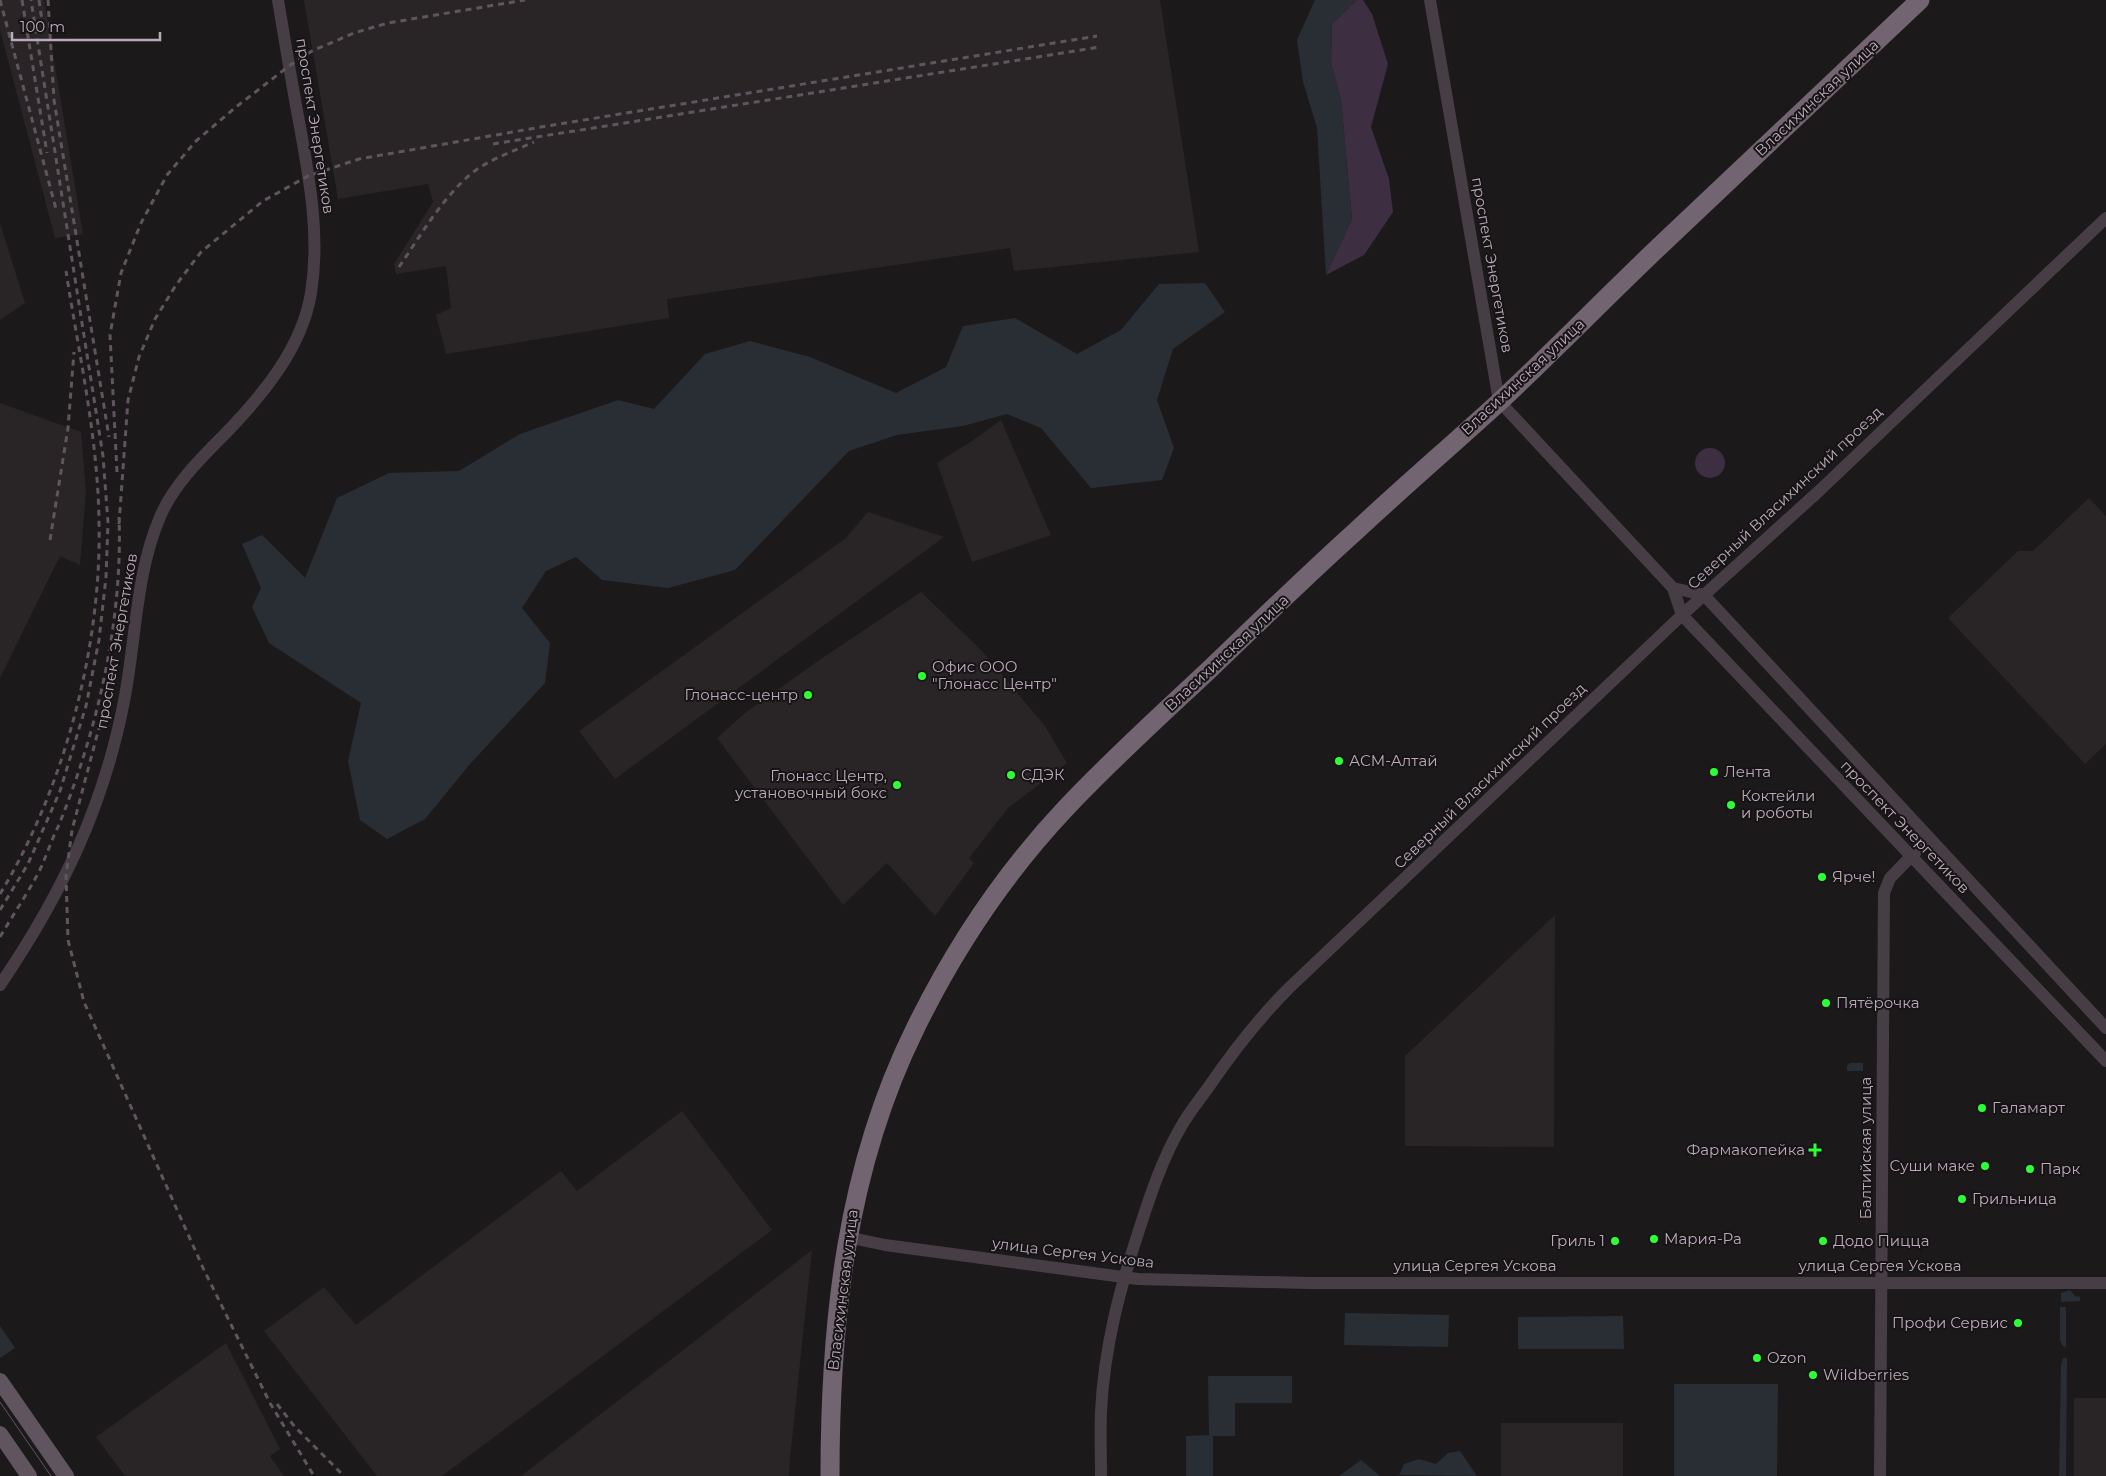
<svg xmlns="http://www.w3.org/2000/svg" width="2106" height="1476" viewBox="0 0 2106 1476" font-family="Montserrat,sans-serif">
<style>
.built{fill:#292527}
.green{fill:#282e34}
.water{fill:#3e2e41}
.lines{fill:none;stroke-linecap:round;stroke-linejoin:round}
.minor{stroke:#463e44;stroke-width:12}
.major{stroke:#60555e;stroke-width:16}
.highway{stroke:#726571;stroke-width:19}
.tram{stroke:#60555f;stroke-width:1}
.rail{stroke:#60555f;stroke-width:3;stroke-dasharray:6 5;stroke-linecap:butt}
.poi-dot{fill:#2dff37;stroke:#171416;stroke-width:2}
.labels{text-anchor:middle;stroke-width:4;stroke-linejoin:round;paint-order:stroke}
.street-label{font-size:15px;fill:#bcaabb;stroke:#171416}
.poi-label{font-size:15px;fill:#bcaabb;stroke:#171416;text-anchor:start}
</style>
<rect width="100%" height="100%" fill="#1c191b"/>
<path class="built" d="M0 0H44L83 234 55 238 0 30Z
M304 0H1160L1199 252 1014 271 1010 248 667 299 669 318 446 354 436 315 451 308 446 266 396 274 394 264 433 202 428 184 338 199Z
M0 223 25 303 0 320Z
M0 403 81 432 86 492 80 565 60 556 0 678Z
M1001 420 1051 535 972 562 937 463 975 439Z
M2089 498 2106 516V744L2085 764 1948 618 2018 551H2033Z
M868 512 944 537 615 779 579 731 846 538Z
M921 592 983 652 1045 726 1067 763 1008 808 969 858 974 863 935 916 887 863 843 905 717 738 745 713 818 661Z
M1555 915 1554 1147 1405 1146V1056Z
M682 1111 772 1230 442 1476H377L264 1331 324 1287 356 1325 561 1171 577 1191Z
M812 1250 790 1458 789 1476H521Z
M226 1343 280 1449 270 1456 284 1476H125L96 1437Z
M2074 1398H2106V1476H2074Z
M1501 1423H1623V1476H1501Z"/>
<path class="green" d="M1315 0H1357L1332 24 1331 63 1341 100 1352 219 1326 275 1317 128 1303 82 1297 40Z
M1205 283 1225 312 1173 349 1157 400 1174 448 1162 480 1091 488 1041 428 1007 414 963 426 897 435 849 451 735 570 668 588 602 580 576 557 546 571 522 608 550 643 545 683 470 764 425 819 387 839 360 820 348 761 361 703 269 643 252 607 261 588 242 544 262 535 305 578 337 498 389 473 459 471 520 434 618 400 654 409 705 354 750 341 810 357 896 393 946 367 963 326 1015 318 1077 354 1121 330 1159 284Z
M1850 1063H1863V1071H1847V1066Z
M2070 1290 2075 1296 2080 1297V1301L2061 1302V1293Z
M2060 1307H2066V1348L2062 1345 2060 1340Z
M1345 1313 1449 1315 1448 1347 1344 1345Z
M1623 1316 1624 1349H1518V1317Z
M0 1326 15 1348 0 1358Z
M2063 1358H2067L2066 1476H2059L2061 1365Z
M1208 1376H1292V1403H1235V1436H1213V1476H1186V1436L1209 1435Z
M1674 1384H1778L1777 1476H1674Z
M1460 1451 1477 1476 1399 1475 1404 1464 1419 1459 1436 1464 1448 1453Z
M1361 1460 1380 1476H1339Z"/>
<path class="water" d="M1357 0H1363L1372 14 1388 64 1371 127 1389 179 1393 212 1364 255 1326 275 1352 219 1341 100 1331 63 1332 24Z
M1695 463a15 15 0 1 1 30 0a15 15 0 1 1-30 0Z"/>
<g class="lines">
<path class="minor" d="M1430 0 1499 401 1673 588 1682 615 2106 1061
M1673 588 1704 595 2106 1028
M0 985C62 894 105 804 125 696 136 637 136 573 160 517 173 486 199 460 222 437 261 397 302 349 311 293 320 237 310 182 300 127 292 85 285 42 278 0
M847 1237 885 1245 1138 1279 1309 1283H2106
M1101 1476C1101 1455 1100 1433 1101 1412 1104 1347 1120 1288 1140 1227 1151 1193 1163 1157 1182 1125 1190 1111 1201 1098 1210 1085 1234 1050 1259 1018 1289 988L1682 615 1819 491 2106 218
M1880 1476 1884 893 1890 878 1929 838"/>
<path class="major" d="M0 1381 66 1476
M0 1434 29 1476"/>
<path class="highway" d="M830 1476C830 1322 846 1169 915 1029 954 949 1004 874 1065 809 1111 760 1161 715 1210 669 1258 623 1306 576 1356 531 1402 488 1451 446 1498 403 1554 351 1607 296 1663 243 1748 162 1834 81 1920 0"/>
<path class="tram" d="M0 1402 51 1476"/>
<path class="rail" d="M0 0 56 209
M22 0 47 153
M39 0 42 21
M48 0 54 100 109 437
M493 144 1100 47
M399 267C421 235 442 198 472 173 490 159 514 151 534 142
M117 472 110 335 121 273 141 223 167 175 196 141 236 107 289 66 312 51 354 33 388 23 525 0
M119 524 128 400 139 357 155 319 176 285 201 252 263 201 308 176 359 159 547 126 1097 36
M50 540 68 428 74 352
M100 724 72 830 66 876 68 940 84 1002 204 1270 270 1403 314 1476
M0 894C64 789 102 646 99 522 98 438 79 355 66 271
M0 910 28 864 60 791 86 706 99 640 106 577 108 523 103 456 31 0
M0 937C13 915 27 894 39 872 46 857 51 841 58 827 97 732 123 621 119 517
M277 1404 295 1427 344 1476"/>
</g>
<g class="poi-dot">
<circle cx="922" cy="676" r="5"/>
<circle cx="808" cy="695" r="5"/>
<circle cx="1339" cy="761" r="5"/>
<circle cx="1714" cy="772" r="5"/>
<circle cx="1011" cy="775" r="5"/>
<circle cx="897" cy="785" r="5"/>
<circle cx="1731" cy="805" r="5"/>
<circle cx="1822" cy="877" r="5"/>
<circle cx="1826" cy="1003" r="5"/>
<circle cx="1982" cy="1108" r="5"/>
<path d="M1812.5 1142.5h5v5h5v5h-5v5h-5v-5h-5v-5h5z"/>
<circle cx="1985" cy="1166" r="5"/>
<circle cx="2030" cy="1169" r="5"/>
<circle cx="1962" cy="1199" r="5"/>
<circle cx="1654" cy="1239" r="5"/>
<circle cx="1615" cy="1241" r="5"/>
<circle cx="1823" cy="1241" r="5"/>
<circle cx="2018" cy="1323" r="5"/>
<circle cx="1757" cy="1358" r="5"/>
<circle cx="1813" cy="1375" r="5"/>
</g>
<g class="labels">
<g class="street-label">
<text transform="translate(1817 98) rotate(-43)" y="5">Власихинская улица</text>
<text transform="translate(315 126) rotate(81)" y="5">проспект Энергетиков</text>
<text transform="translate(1492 265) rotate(80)" y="5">проспект Энергетиков</text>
<text transform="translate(1523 377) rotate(-43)" y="5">Власихинская улица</text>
<text transform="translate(1785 498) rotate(-43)" y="5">Северный Власихинский проезд</text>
<text transform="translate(117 641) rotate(-80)" y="5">проспект Энергетиков</text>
<text transform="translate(1227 653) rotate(-43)" y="5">Власихинская улица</text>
<text transform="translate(1490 776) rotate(-44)" y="5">Северный Власихинский проезд</text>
<text transform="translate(1905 827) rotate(46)" y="5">проспект Энергетиков</text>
<text transform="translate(1866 1148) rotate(-90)" y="5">Балтийская улица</text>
<text transform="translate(1073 1253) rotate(7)" y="5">улица Сергея Ускова</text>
<text x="1475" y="1271">улица Сергея Ускова</text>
<text x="1880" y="1271">улица Сергея Ускова</text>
<text transform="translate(843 1290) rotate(-83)" y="5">Власихинская улица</text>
</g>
<g class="poi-label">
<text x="932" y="672">Офис ООО<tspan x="932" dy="17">"Глонасс Центр"</tspan></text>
<text x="798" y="700" text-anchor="end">Глонасс-центр</text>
<text x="1349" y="766">АСМ-Алтай</text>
<text x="1724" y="777">Лента</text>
<text x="1021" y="780">СДЭК</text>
<text x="887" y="781" text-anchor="end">Глонасс Центр,<tspan x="887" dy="17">установочный бокс</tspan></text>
<text x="1741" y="801">Коктейли<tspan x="1741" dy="17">и роботы</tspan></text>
<text x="1832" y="882">Ярче!</text>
<text x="1836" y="1008">Пятёрочка</text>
<text x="1992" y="1113">Галамарт</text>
<text x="1805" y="1155" text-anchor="end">Фармакопейка</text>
<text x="1975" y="1171" text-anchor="end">Суши маке</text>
<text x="2040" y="1174">Парк</text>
<text x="1972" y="1204">Грильница</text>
<text x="1664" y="1244">Мария-Ра</text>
<text x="1605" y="1246" text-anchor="end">Гриль 1</text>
<text x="1833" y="1246">Додо Пицца</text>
<text x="2008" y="1328" text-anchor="end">Профи Сервис</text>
<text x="1767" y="1363">Ozon</text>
<text x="1823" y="1380">Wildberries</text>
</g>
</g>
<path d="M12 32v8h148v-8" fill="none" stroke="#bcaabb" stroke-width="2.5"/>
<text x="20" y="32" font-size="15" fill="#bcaabb" stroke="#171416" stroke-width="4" paint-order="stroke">100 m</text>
</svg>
